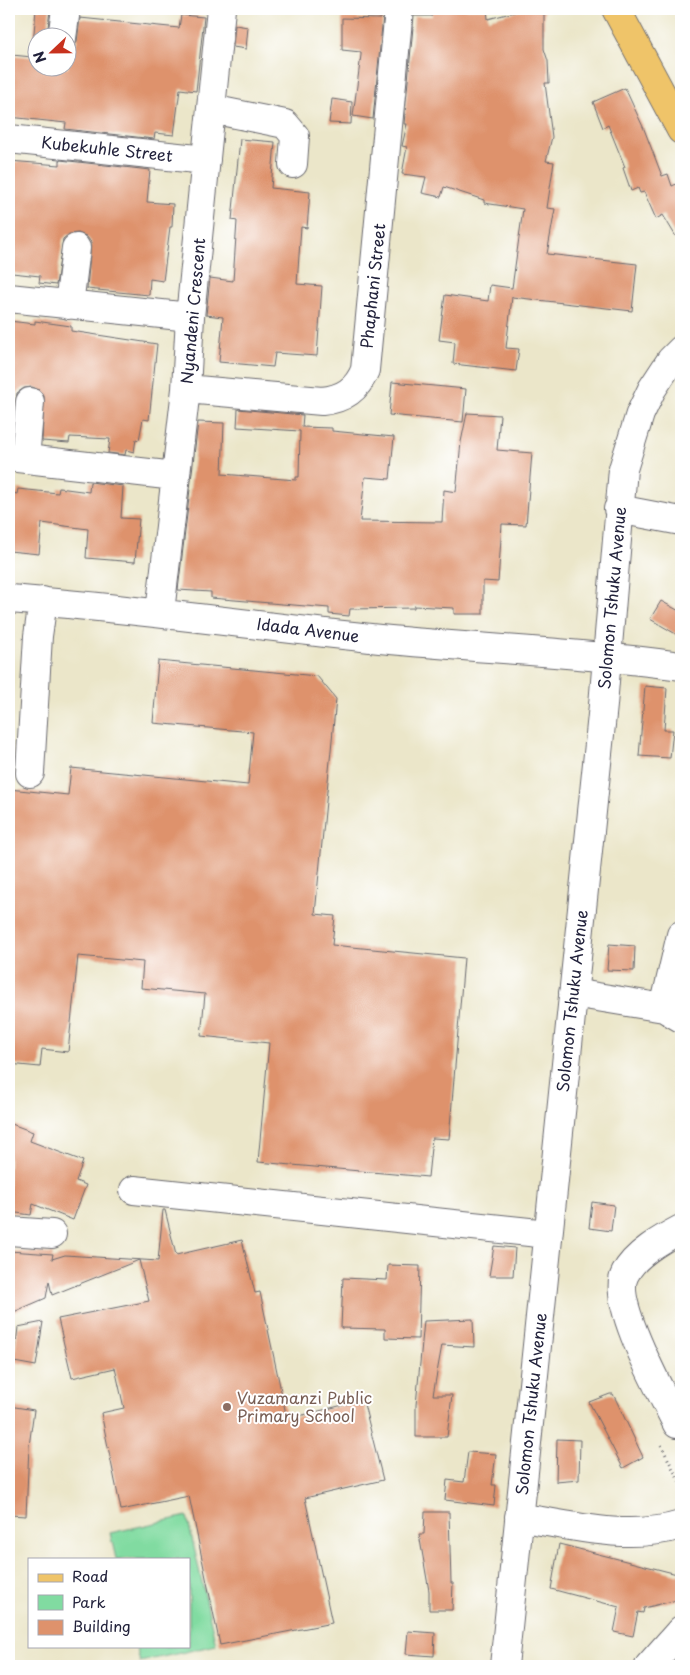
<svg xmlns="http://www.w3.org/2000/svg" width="690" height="1675" viewBox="0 0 690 1675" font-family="'Playpen Sans',sans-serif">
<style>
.green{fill:#81dba1;stroke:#527e6e}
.building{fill:#de926c}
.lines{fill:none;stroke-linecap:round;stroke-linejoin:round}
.minor-casing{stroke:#68676d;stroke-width:30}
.major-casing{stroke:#68676d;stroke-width:30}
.path{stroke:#68676d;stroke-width:3;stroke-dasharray:1 4;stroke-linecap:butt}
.minor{stroke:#fff;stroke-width:28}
.major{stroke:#efc469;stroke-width:28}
.education-dot{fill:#8d6e63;stroke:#fff;stroke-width:2}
.labels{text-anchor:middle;stroke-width:4;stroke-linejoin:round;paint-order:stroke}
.street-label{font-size:16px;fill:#22223b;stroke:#fff}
.education-label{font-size:16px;fill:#785e54;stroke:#fff;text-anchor:start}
</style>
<rect width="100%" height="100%" fill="#fff"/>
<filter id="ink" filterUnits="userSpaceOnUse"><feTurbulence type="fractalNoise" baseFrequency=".02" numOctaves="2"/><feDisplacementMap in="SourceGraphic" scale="10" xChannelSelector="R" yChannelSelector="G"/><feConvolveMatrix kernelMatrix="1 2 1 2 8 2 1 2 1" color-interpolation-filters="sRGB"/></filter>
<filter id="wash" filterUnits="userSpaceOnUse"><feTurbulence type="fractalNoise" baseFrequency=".0096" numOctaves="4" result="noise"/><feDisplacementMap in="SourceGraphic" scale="20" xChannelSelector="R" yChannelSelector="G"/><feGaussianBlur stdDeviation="1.12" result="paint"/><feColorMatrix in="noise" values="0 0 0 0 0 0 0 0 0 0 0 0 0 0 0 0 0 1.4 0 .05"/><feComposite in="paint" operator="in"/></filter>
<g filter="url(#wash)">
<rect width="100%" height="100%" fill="#ebe6c9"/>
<path class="green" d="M187 1516 216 1645 140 1662 136 1646H189V1559H116L110 1533Z"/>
<g id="blocks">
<path class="building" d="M36 9H50L47 38H38V68H68V53L74 48 77 41 80 18 179 28 181 15 204 17 196 91 180 89 174 135 155 133 154 139 65 129 66 123 9 117 12 55 32 57Z
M432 9H487L488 19 526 9H544V49L548 61 549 83H545L552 137 546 161 554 162 547 208 555 209 547 254 637 264 632 311 512 297 506 348 519 349 516 371 453 364 455 342 439 340 445 295 488 301 490 285 512 288 523 209 484 203V200L444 187 441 197 422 193 426 177 402 174 407 147 402 146 407 124H404L414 16H432Z
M380 16H383L373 119 353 116 361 55V52L342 50V18L380 19Z
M235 25 248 27 246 49 233 47Z
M625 88 644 129 662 176 668 174 672 186 681 182V245L663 215 656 219 644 192 640 193 638 188 631 191 623 168 625 167 608 125 603 128 593 102Z
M332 99 352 102 351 124 329 123Z
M240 139 275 142 271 188 310 192 307 228 301 227 297 284 322 286 317 356 275 353 273 367 219 362 223 317 206 315 210 278 233 281 237 221 232 220Z
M60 160 150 170 147 202 173 204 172 227H170L163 281 150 279 149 295 87 289 91 242 86 236 78 233 69 234 63 239 56 285 39 283 40 276 12 273 14 249H9V161L60 165Z
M9 321 35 324V321L71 326V331L157 344 149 420 143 419 139 440 136 439 134 452 126 450 125 455 108 453 110 439 70 437 69 443 42 441 44 396 39 390 32 387 24 388 17 393 11 439H9Z
M392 382 466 389 463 422 389 415Z
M238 409 303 415 302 427 332 428V431L394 437 390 479 365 477 360 521 442 522 444 490 456 492 461 442 467 413 500 415 497 450 532 453 526 525 502 524 498 582 483 581V614H454V608L414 606V608L350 609 349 616 329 614V608L211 598V592L178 590 198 422 224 423 222 474 296 480V477H299L300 431 237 427Z
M90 482 123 486 121 518 139 519 135 562 86 558 88 529 42 523 39 554 9 551V492L17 494 18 489 58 493 59 488 89 492Z
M661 601 681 612V637L650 619Z
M158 661 317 676 336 699 315 914 335 916 332 945 464 958 449 1139 432 1138 428 1177 258 1162 269 1043 201 1036 205 994 141 988 143 962 78 956 68 1052 42 1049 40 1067 9 1064V789L68 795 71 768 248 785 253 732 153 723Z
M645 686 667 688 664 730H673L670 758 639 756Z
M609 944 635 946 634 971 607 970Z
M9 1123 33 1132 30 1141 83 1161 76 1181 86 1185 73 1220 33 1204 31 1215 9 1212Z
M592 1202 614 1205 611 1231 589 1228Z
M163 1210H165L176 1255 242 1240 255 1293 260 1292 287 1419 363 1400 383 1480 305 1498 332 1623 220 1645 189 1496 121 1510 101 1413 124 1408 115 1368 72 1378 58 1319 149 1301 139 1260 52 1295 49 1281 46 1298 9 1314V1251L53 1254 52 1259 65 1255 158 1261Z
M494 1246 515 1248 513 1276H489Z
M388 1265 420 1266 418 1339 385 1338V1329L341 1328 343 1278 387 1280Z
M473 1319 474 1347 442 1345 433 1395H452L447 1437H416V1405L424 1321Z
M43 1322 36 1366 14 1362 18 1327Z
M610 1394H613L617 1402 643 1457 623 1468 589 1402Z
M9 1406 34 1410 29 1446 26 1516 9 1515Z
M557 1439 580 1440 579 1480 556 1482Z
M468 1452 496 1454 492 1485H496L494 1506 445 1500 447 1480 464 1482Z
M425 1512H449L451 1583H453L452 1610H429V1591L419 1534H424Z
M559 1544 681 1575V1599L644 1608 643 1613 638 1612 633 1636 614 1632 619 1607 551 1589Z
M408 1631 435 1633 434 1656 406 1654Z"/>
</g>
</g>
<g filter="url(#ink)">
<use href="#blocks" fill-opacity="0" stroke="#68676d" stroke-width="1"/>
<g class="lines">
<defs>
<path id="minor" d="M62 38 66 9
M211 109 285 124 295 136 293 164
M9 139 206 160
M9 298 190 317
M69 305 76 248
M186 389 322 401C343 399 357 390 365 370L399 9
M9 457 175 476
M25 459 30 402
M618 509 681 521
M9 599C133 608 256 626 380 639 481 649 581 652 681 666
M160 612 186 389 190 317 221 9
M30 773 38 636 43 601
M573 993 664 1008 681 1018
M664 1008 681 935
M134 1190 548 1234
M9 1231 52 1234
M677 1424C663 1395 610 1302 625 1274 635 1254 662 1239 681 1229
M519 1517C572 1526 629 1541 681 1525
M504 1666 603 705 623 469 640 414 652 389 671 360 681 350
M649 1666 681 1630"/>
<path id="major" d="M616 9 681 130"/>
</defs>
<use href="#minor" class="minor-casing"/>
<use href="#major" class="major-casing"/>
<path class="path" d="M661 1445 681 1485"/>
<use href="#minor" class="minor"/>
<use href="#major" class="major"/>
</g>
</g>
<circle class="education-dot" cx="227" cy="1407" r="5"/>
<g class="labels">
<g class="street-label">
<text transform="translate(107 149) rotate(6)" y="6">Kubekuhle Street</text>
<text transform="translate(373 286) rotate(-84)" y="6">Phaphani Street</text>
<text transform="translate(193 311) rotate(-85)" y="6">Nyandeni Crescent</text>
<text transform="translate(612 598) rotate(-85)" y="6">Solomon Tshuku Avenue</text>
<text transform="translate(308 630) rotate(7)" y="6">Idada Avenue</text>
<text transform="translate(572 1001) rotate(-84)" y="6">Solomon Tshuku Avenue</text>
<text transform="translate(531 1404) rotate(-84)" y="6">Solomon Tshuku Avenue</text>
</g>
<g class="education-label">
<text x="237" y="1404">Vuzamanzi Public<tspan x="237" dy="18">Primary School</tspan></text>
</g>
</g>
<rect width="690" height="1675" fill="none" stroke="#fff" stroke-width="30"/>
<rect x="28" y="1558" width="162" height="90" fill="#ffffff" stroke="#a7a7b1"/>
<rect x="38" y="1574" width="25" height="8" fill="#efc469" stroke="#a7a7b1"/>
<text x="72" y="1582" font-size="15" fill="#22223b">Road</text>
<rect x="38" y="1595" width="25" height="15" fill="#81dba1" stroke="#a7a7b1"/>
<text x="72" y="1608" font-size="15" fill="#22223b">Park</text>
<rect x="38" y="1620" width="25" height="15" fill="#de926c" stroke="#a7a7b1"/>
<text x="72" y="1632" font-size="15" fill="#22223b">Building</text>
<g transform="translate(52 52) rotate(248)"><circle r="24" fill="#ffffff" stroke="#a7a7b1"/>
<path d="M0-4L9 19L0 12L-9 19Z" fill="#c8321e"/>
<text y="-8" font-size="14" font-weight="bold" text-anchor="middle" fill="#22223b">N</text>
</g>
</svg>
